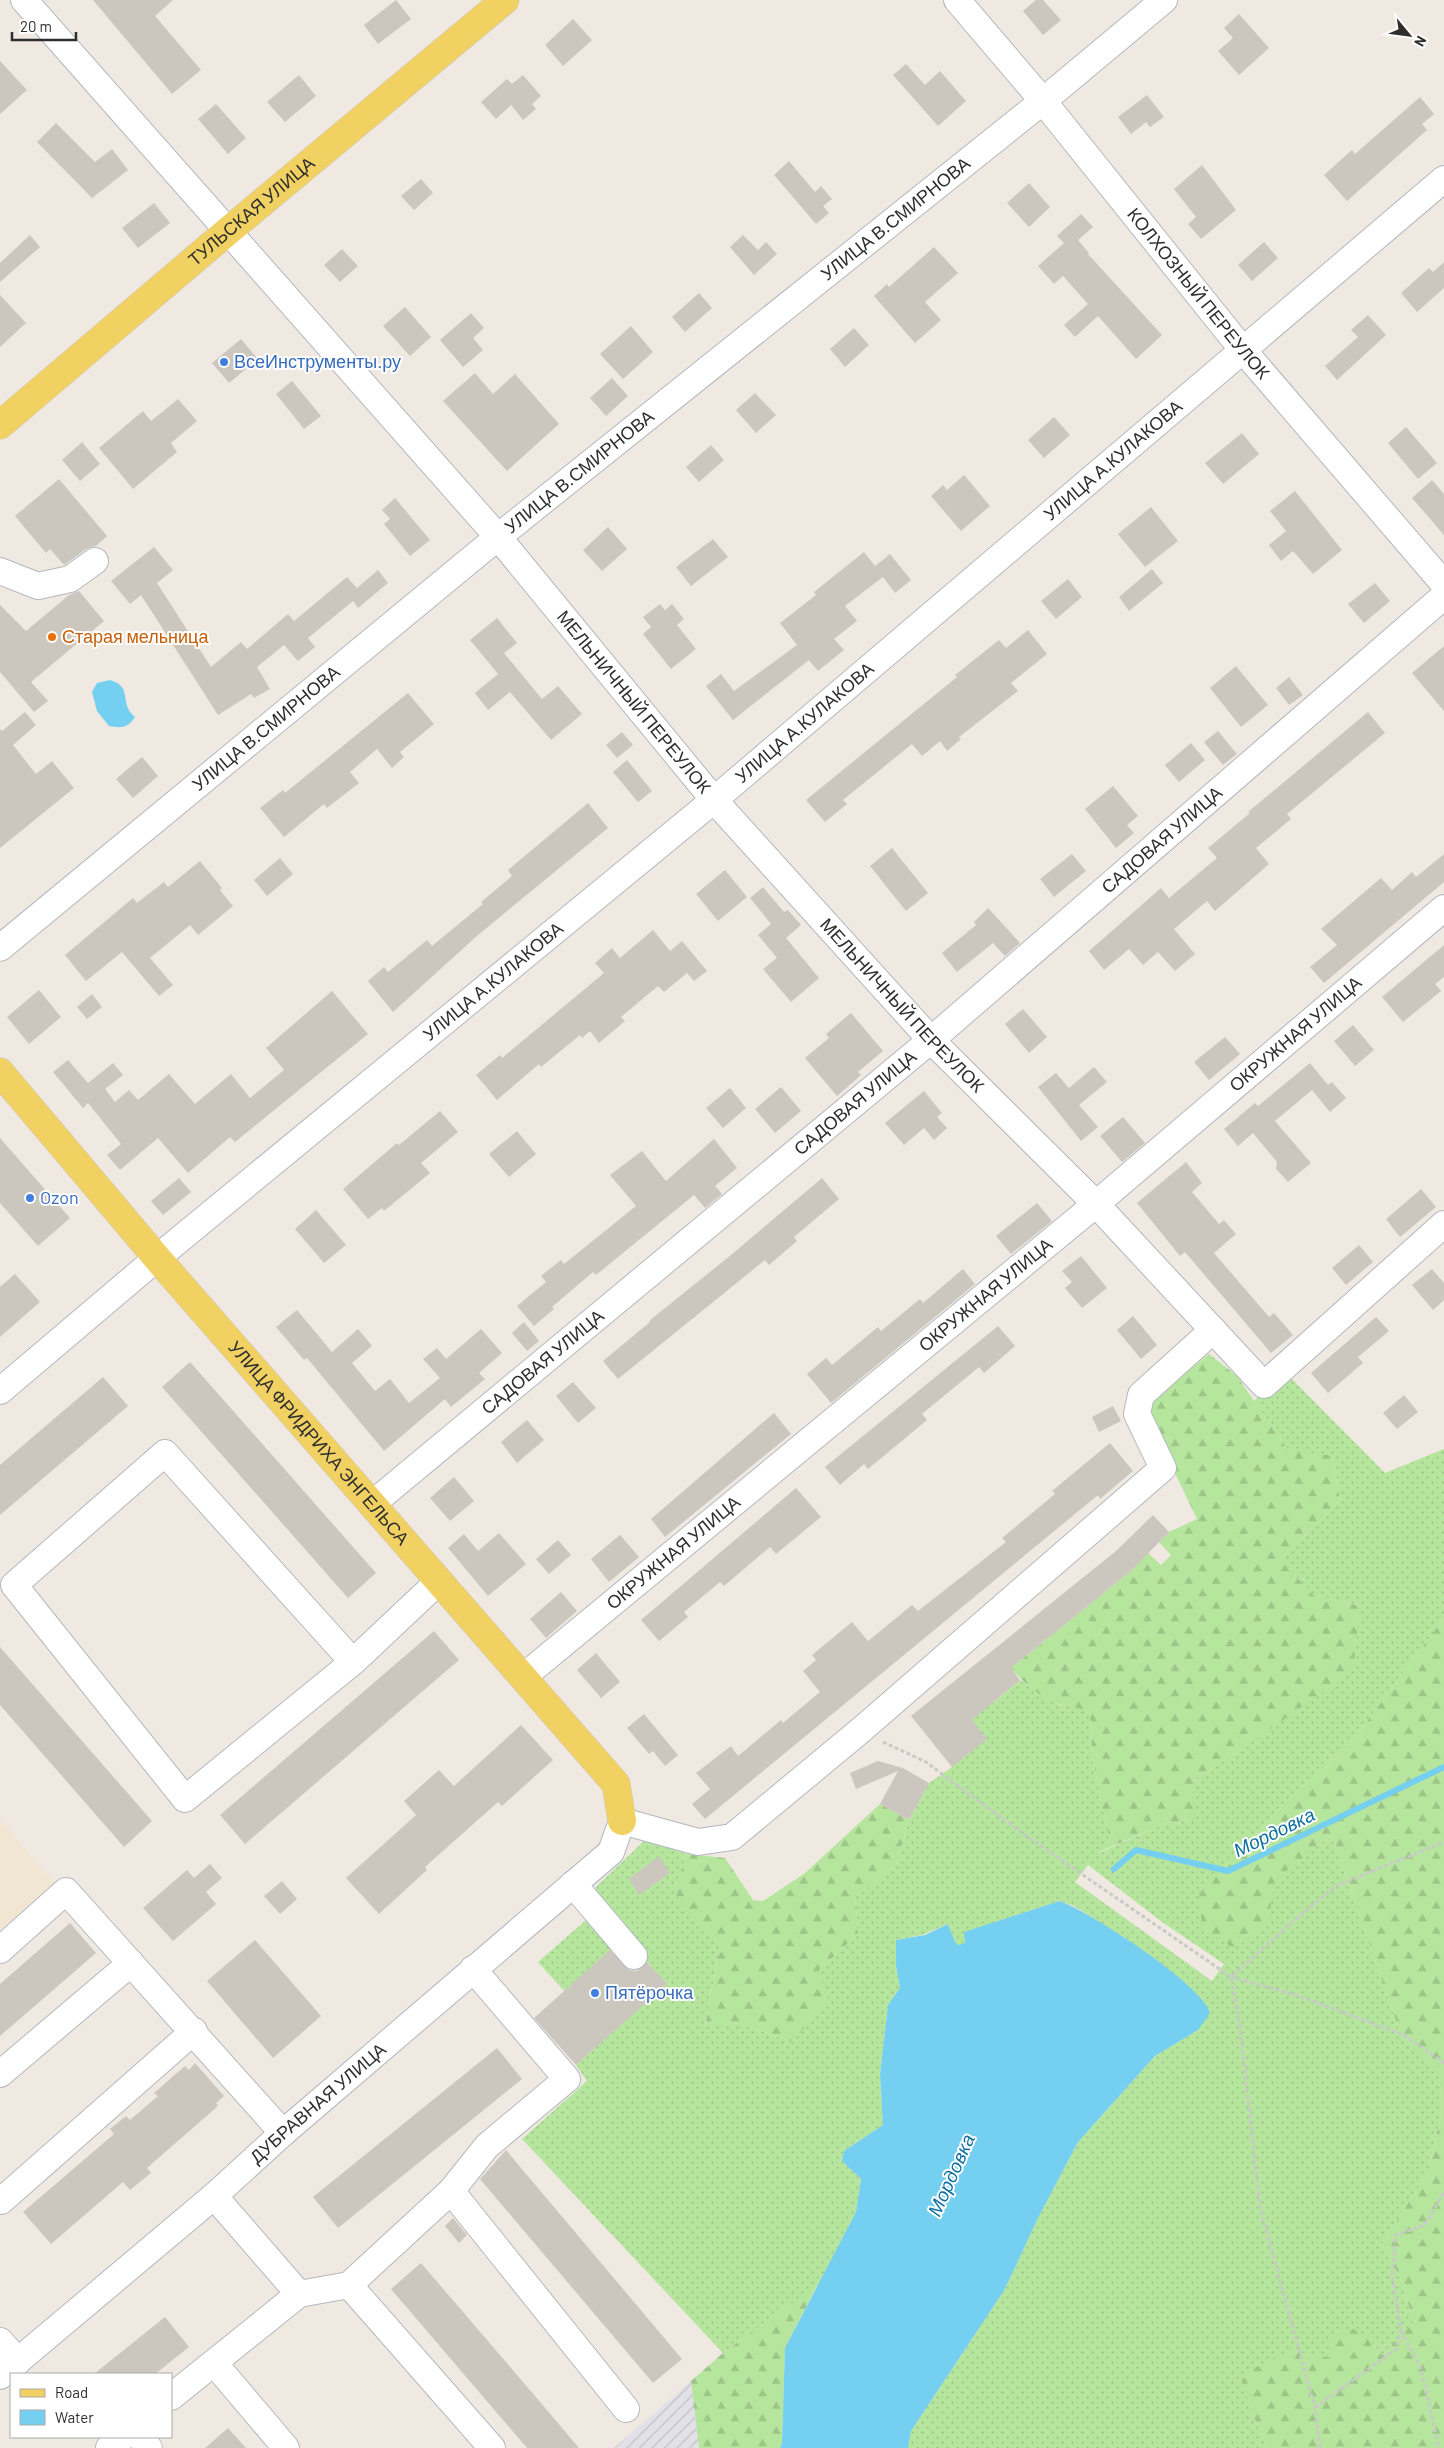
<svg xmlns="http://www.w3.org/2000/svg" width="1444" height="2448" viewBox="0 0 1444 2448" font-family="Barlow,sans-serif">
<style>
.industrial{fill:url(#industrial-furrows)}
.education{fill:#f0e6d1}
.grass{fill:url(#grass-dots);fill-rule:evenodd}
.forest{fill:url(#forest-firs)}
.water{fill:#75cff0}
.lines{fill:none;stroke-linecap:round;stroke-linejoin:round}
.stream{stroke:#75cff0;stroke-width:6}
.building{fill:#cbc7bf}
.minor-casing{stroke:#b4b7c1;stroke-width:28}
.major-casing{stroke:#c9c9c9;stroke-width:29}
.path{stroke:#c9c9c9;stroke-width:3;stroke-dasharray:4 2.5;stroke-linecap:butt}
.minor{stroke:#fff;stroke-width:26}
.major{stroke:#f2d163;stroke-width:28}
.shop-dot{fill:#3f7fe0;stroke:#fff;stroke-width:2}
.food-dot{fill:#e8710a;stroke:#fff;stroke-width:2}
.labels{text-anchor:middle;stroke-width:4;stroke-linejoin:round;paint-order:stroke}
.street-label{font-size:18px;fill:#2e2e2e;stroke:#fff}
.shop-label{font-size:18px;fill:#366cbe;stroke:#fff;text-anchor:start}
.food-label{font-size:18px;fill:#c56008;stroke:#fff;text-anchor:start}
.water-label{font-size:19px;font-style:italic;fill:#0d6fa3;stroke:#fff}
</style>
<defs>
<pattern id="industrial-furrows" width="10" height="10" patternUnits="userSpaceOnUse" patternTransform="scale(1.25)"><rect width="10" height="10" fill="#e3e1e8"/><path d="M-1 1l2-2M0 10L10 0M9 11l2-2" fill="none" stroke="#c3c1c7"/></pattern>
<pattern id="grass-dots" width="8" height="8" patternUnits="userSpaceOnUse" patternTransform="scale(1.25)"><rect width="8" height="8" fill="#b6e59e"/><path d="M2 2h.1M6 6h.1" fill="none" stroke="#9dc588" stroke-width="1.8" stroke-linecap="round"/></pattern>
<pattern id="forest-firs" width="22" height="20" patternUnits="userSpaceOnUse" patternTransform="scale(1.25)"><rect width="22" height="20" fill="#b6e59e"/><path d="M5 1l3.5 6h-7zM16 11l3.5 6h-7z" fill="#9dc588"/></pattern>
</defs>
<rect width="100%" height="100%" fill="#efe9e1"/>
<path class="industrial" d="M691 2381 699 2448H614Z"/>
<path class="education" d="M0 1819 54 1884 0 1930Z"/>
<path class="grass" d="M1285 1372 1385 1473 1444 1449V1618L1347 1748 1290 1798 1199 1894 1268 1921 1274 1880 1332 1835 1401 2035 1439 2074 1442 2110 1428 2172 1382 2244 1400 2278 1414 2322 1382 2355 1368 2337 1331 2359 1288 2351 1252 2413 1267 2446 1263 2448H908L911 2431 1005 2289 1037 2220 1078 2142 1155 2056 1198 2030 1134 1944 1074 1906 1060 1901 965 1932V1943L958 1945 955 1943 948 1924 922 1935 896 1940V1966L900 1988 888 2005 880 2074 883 2125 844 2151 842 2161 861 2179 856 2212 819 2284 723 2353 522 2139 587 2081 576 2065 666 1984 600 1906 596 1887 645 1840 687 1854 674 1889 720 1946 705 2026 739 2023 792 2042 819 1970 858 1934 855 1897 896 1865 909 1820 929 1783 952 1767 966 1713 983 1691 993 1703 1020 1680 1059 1705 1082 1708 1090 1713 1092 1755 1109 1838 1099 1853 1164 1824 1193 1819V1780L1242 1749 1360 1606 1313 1595 1280 1559 1340 1501 1333 1457 1287 1449 1254 1401ZM1088 1865 1162 1922 1224 1964 1212 1981 1075 1882Z
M586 1920 612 1949 564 1991 538 1962Z"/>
<path class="forest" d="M1209 1354 1237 1376 1287 1449 1333 1456 1340 1501 1280 1559 1313 1595 1360 1606 1353 1671 1242 1749 1193 1780V1819L1164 1824 1097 1853 1109 1838 1092 1755 1090 1713C1080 1706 1072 1708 1061 1705 1045 1701 1021 1681 1011 1668L1132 1570 1148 1553 1161 1565 1171 1555 1159 1542 1169 1532 1197 1519 1148 1417 1152 1400Z
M1444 1618V2448H1263L1267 2446 1252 2413 1242 2380 1255 2368 1288 2351 1331 2358 1328 2335 1353 2329 1368 2337 1382 2355 1414 2322 1400 2278 1382 2244 1428 2172 1442 2110 1439 2075 1401 2035 1332 1835 1275 1880 1268 1922 1234 1949 1202 1927 1199 1893 1290 1798 1347 1748Z
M880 1804 909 1820 896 1865 855 1897 858 1934 819 1970 828 2000 792 2042 739 2023 705 2027 720 1946 682 1907 674 1889 687 1854 725 1858 753 1900 763 1901 805 1873Z
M818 2284 785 2348 782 2443 780 2448H699L691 2381 723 2353Z"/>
<path class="water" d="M110 680C134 687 118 703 135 717 127 729 121 728 109 726L97 711 92 692 97 683Z
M1060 1901C1090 1912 1203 1985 1210 2013L1198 2030 1155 2056 1078 2142 1037 2220 1005 2289 911 2431 908 2448H780L782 2443 785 2348 856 2212 861 2179 842 2161 844 2151 883 2125 880 2074 888 2005 900 1988 896 1966V1940L925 1935 948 1924 955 1942 958 1945 965 1943 964 1932Z"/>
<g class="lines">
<path class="stream" d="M1114 1869 1136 1850 1228 1871 1444 1767"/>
</g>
<path class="building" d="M93 0H173L155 16 201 70 172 94Z
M396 0 411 19 378 44 364 25Z
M1036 0H1043L1061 20 1043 35 1023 11Z
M1239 14 1269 48 1239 75 1218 51 1233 38 1224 28Z
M573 19 592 40 563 66 545 45Z
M0 61 27 90 0 114Z
M906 64 925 85 940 71 966 101 938 126 893 75Z
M299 75 316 96 285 122 267 102Z
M523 75 541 96 532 104 536 109 523 120 511 105 496 119 481 102 507 79 512 84Z
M1147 95 1164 117 1150 127 1146 122 1131 134 1118 117Z
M1420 97 1434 114 1422 124 1427 130 1347 201 1324 175 1352 150 1355 154Z
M216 104 246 138 228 154 198 119Z
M56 123 95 162 112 149 128 170 92 198 37 142Z
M789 161 815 192 821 186 832 199 823 206 829 213 816 224 774 175Z
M1202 165 1236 210 1201 239 1188 224 1196 217 1174 189Z
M421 179 433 193 414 210 401 196Z
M1029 183 1050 207 1029 227 1007 203Z
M154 203 170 223 138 248 122 228Z
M1081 214 1093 227 1078 240 1089 253 1088 254 1162 335 1136 359 1098 316 1075 337 1064 325 1088 304 1063 276 1054 284 1038 266 1064 243 1057 236Z
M30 235 40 247 0 282V263Z
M743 235 758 250 766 242 777 254 754 275 730 247Z
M1264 242 1278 258 1252 281 1238 265Z
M934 247 958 273 925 302 941 320 915 343 874 296 887 284 889 287Z
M342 249 358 266 340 282 324 265Z
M1444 262V288L1417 312 1401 293 1429 268 1433 272Z
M699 293 712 308 685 332 672 317Z
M0 295 26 323 0 347Z
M405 307 431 337 410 356 383 326Z
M471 313 484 328 473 338 483 350 463 367 440 340Z
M1368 315 1386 335 1337 380 1325 366 1358 337 1351 330Z
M631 326 653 352 623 379 600 354Z
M854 328 869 345 845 367 830 349Z
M241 339 258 359 229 383 212 363Z
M475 373 493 394 515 374 559 424 507 471 443 401Z
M612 378 628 396 606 416 590 398Z
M292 381 321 416 304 429 276 394Z
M755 393 776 415 756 433 736 410Z
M178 399 197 421 171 443 177 452 133 489 99 448 143 411 151 421Z
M1054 417 1070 435 1044 458 1028 440Z
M1406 427 1437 463 1418 479 1388 443Z
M1242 433 1259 454 1223 484 1205 463Z
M82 442 100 464 80 481 62 460Z
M711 445 724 460 699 482 686 467Z
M964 475 990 506 961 531 931 496 943 485 947 490Z
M59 479 107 536 96 546 86 549 64 565 50 549 46 553 15 516Z
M1432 480 1444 494V535L1412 498Z
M1295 491 1342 550 1313 574 1293 551 1281 561 1269 545 1286 531 1270 511Z
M395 498 430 540 410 556 384 524 390 519 382 510Z
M1151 507 1178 541 1145 567 1118 534Z
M608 527 627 549 602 571 583 550Z
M713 539 728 557 691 586 676 567Z
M154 547 173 570 157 583 211 667 241 642 247 649 288 614 294 621 347 577 357 588 378 570 388 583 358 608 353 601 308 638 315 647 298 661 284 645 257 667 270 689 254 698 251 694 218 715 141 595 130 604 111 581Z
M864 552 875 566 890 554 911 580 895 593 883 577 845 606 857 621 834 639 844 650 818 671 809 660 733 720 706 686 721 674 734 691 797 645 780 623 816 595 814 592Z
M1152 569 1163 583 1129 611 1119 597Z
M1068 579 1082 597 1056 619 1041 601Z
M1375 583 1390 601 1364 623 1348 604Z
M79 591 104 621 31 682 48 701 34 712 0 672V605L26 631 69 595Z
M660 604 665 610 672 604 684 619 677 625 696 649 671 669 643 634 651 627 643 617Z
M497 618 517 643 504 653 542 699 558 686 582 714 551 740 510 692 488 710 475 693 498 674 470 640Z
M1028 630 1047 654 1011 683 1018 691 959 737 961 739 947 751 940 741 922 756 912 744 843 800 847 804 825 822 806 800 957 677 955 675 999 640 1006 648Z
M1444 646V711L1412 673Z
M1236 666 1268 705 1241 727 1210 688Z
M1289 677 1303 695 1289 705 1276 688Z
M408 693 434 724 400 752 404 757 392 768 377 749 350 772 359 783 327 808 324 804 284 837 260 808 283 790 285 793Z
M25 712 36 725 13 745 36 774 52 761 74 788 0 848V729L2 731Z
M1368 712 1385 733 1287 814 1291 819 1256 848 1269 864 1215 911 1207 901 1174 929 1195 954 1175 971 1158 952 1143 965 1129 949 1104 970 1089 951 1161 888 1169 898 1217 858 1208 848 1250 813 1248 812Z
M1218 731 1237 754 1223 765 1204 742Z
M622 732 633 745 617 758 606 745Z
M1191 743 1205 760 1179 782 1165 765Z
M142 757 158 776 133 798 116 779Z
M627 760 652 791 638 802 613 772Z
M1113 786 1138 816 1127 825 1134 833 1116 848 1085 809Z
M588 803 608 828 478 935 393 1012 368 981 384 967 388 972 427 940 432 946 483 904 481 902 512 876 508 870Z
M892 848 928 893 906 911 870 866Z
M1072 854 1086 871 1054 897 1040 879Z
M1444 854V882L1324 983 1310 967 1337 945 1321 929 1381 878 1392 890 1412 872 1416 877Z
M280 858 293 874 267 896 254 880Z
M200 861 222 888 220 890 233 906 198 935 190 925 150 958 173 985 159 996 122 952 86 981 65 955 133 898 137 903 164 882 168 887Z
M725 870 747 897 718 921 696 894Z
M763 887 784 912 788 910 801 925 786 938 819 978 791 1002 763 969 777 958 758 935 771 924 750 898Z
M988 908 1020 943 1005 956 993 943 957 972 942 953 976 925 974 922Z
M653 930 670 951 682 941 707 971 694 981 687 973 664 992 658 986 621 1017 625 1021 599 1043 590 1031 582 1038 580 1035 541 1067 539 1064 497 1100 476 1075 500 1055 502 1058 604 973 595 963 612 948 620 958Z
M1444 945V977L1435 984 1441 991 1403 1022 1382 997Z
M39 990 61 1017 29 1044 7 1017Z
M332 991 368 1034 235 1142 230 1137 188 1173 158 1138 120 1170 107 1155 121 1144 88 1103 83 1108 53 1072 68 1060 88 1083 113 1063 123 1075 105 1089 115 1102 129 1090 138 1100 169 1074 195 1104 231 1074 250 1098 284 1070 266 1048Z
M92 994 102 1007 87 1019 77 1007Z
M1023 1009 1047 1037 1029 1053 1005 1024Z
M851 1013 883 1051 858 1072 861 1075 837 1096 805 1058 829 1038 826 1034Z
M1353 1025 1374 1050 1355 1066 1334 1041Z
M1225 1037 1240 1054 1209 1080 1194 1062Z
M1310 1063 1328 1085 1332 1082 1346 1098 1330 1112 1312 1090 1275 1121 1311 1163 1288 1182 1276 1169 1277 1162 1253 1133 1238 1146 1224 1129 1255 1103 1258 1106Z
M1094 1067 1107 1082 1079 1105 1098 1127 1081 1141 1038 1087 1056 1073 1069 1088Z
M781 1087 801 1111 775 1133 755 1109Z
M730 1088 746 1108 723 1128 706 1108Z
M924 1091 942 1113 937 1117 947 1128 934 1140 924 1128 904 1145 885 1123Z
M440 1111 458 1132 421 1163 430 1173 384 1211 382 1208 368 1219 343 1189 397 1143 399 1145Z
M1123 1117 1145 1143 1122 1162 1100 1136Z
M517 1131 536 1154 509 1177 489 1154Z
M0 1138 70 1218 38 1246 0 1203Z
M714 1139 737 1168 715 1186 722 1194 705 1208 694 1195 596 1275 593 1272 552 1307 554 1309 534 1326 517 1306 546 1282 541 1276 561 1260 564 1264 636 1206 610 1175 642 1151 666 1181Z
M1186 1162 1202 1183 1192 1192 1219 1224 1224 1220 1236 1234 1214 1253 1269 1317 1274 1313 1293 1335 1271 1353 1185 1252 1180 1256 1137 1203Z
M179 1178 191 1192 163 1215 151 1201Z
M822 1178 839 1199 794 1237 797 1241 769 1265 765 1260 618 1379 603 1361 650 1322 649 1321 731 1255Z
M1421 1189 1436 1207 1400 1237 1386 1219Z
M1037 1203 1052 1221 1011 1254 996 1236Z
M316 1210 346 1245 324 1263 295 1229Z
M1359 1245 1373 1262 1346 1285 1332 1268Z
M1081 1256 1107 1288 1082 1308 1065 1288 1072 1282 1062 1271Z
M963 1269 975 1284 831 1403 807 1374 826 1358 832 1365 878 1327 881 1331 920 1299 923 1303Z
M1432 1269 1444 1283V1300L1433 1310 1412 1285Z
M15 1274 40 1302 0 1337V1287Z
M297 1310 332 1352 358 1329 372 1346 352 1363 375 1391 390 1379 409 1403 440 1378 423 1359 437 1348 446 1359 481 1329 502 1353 479 1373 485 1379 451 1407 445 1399 384 1451 307 1358 304 1360 276 1327Z
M1133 1316 1157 1345 1141 1359 1117 1330Z
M1376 1317 1389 1331 1358 1357 1363 1363 1328 1393 1311 1373Z
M524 1322 539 1341 527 1351 512 1333Z
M998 1326 1015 1346 984 1373 979 1367 922 1414 927 1420 868 1469 864 1464 840 1485 825 1467Z
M190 1362 376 1573 348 1598 162 1387Z
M103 1377 128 1406 0 1515V1465Z
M573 1382 596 1408 578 1423 556 1396Z
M1404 1395 1418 1412 1397 1429 1383 1413Z
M1113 1406 1121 1421 1099 1432 1092 1417Z
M774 1413 791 1434 665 1537 651 1519Z
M527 1420 544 1440 517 1463 501 1442Z
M1110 1443 1133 1471 1100 1499 1098 1495 705 1819 692 1804 710 1789 696 1773 731 1746 738 1756 781 1720 783 1723 820 1692 803 1671 816 1660 812 1655 852 1622 868 1641 912 1605 918 1611 1006 1542 1002 1538 1055 1494 1052 1491Z
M454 1477 474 1501 450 1521 430 1498Z
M796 1488 821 1517 776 1554 770 1547 724 1586 720 1582 684 1612 688 1617 659 1641 641 1620Z
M1153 1515 1169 1532 1132 1570 1011 1668 1020 1680 972 1720 987 1739 952 1767 911 1716 1116 1551Z
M499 1533 526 1564 488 1596 448 1548 464 1534 478 1551Z
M620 1535 639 1557 609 1582 591 1559Z
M558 1540 571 1555 549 1574 536 1559Z
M561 1592 577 1611 546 1638 530 1619Z
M434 1631 459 1660 245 1844 220 1815Z
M0 1647 152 1821 124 1847 0 1705Z
M596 1653 620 1682 601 1698 577 1670Z
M644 1714 678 1755 665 1766 653 1751 649 1754 627 1728Z
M521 1725 553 1760 502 1806 498 1802 425 1867 427 1870 379 1914 346 1878 416 1815 404 1801 439 1770 454 1786Z
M878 1761 903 1768 929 1783 909 1820 880 1804 898 1771 856 1789 850 1773Z
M659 1856 670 1873 639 1895 629 1879Z
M210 1864 222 1878 206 1892 216 1904 173 1941 143 1908 187 1870 194 1878Z
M282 1881 297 1899 280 1914 264 1896Z
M70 1923 96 1953 0 2036V1984Z
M255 1940 321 2016 273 2058 207 1981Z
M610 1950 629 1970 637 1971 647 1962 667 1984 576 2065 534 2018Z
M497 2048 522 2079 338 2228 313 2197Z
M195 2063 224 2096 216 2103 218 2106 147 2168 151 2173 130 2190 123 2182 51 2244 23 2212 114 2134 110 2129 126 2116 130 2120 158 2096 154 2093 185 2066 189 2070Z
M506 2150 682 2359 653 2383 480 2179Z
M453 2218 467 2235 459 2243 445 2226Z
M421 2263 541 2403 579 2448H527L391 2289Z
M165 2317 189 2347 155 2374H94Z
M228 2428 246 2448H205Z"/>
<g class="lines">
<defs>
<g id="minor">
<path id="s1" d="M24 0 498 537 714 800 931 1040 1096 1204 1264 1385 1444 1224"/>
<path id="s2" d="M957 0 1043 101 1242 349 1444 584"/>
<path d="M0 571 38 586 70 579 95 561"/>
<path id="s3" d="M0 948 498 537 1043 101 1164 0"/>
<path id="s4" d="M0 1391 157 1258 714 800 1444 179"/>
<path id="s5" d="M372 1504 931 1040 1444 596"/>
<path d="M353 1662 165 1453 14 1585 185 1799 353 1662 439 1581"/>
<path id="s6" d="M523 1677 1096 1204 1444 908"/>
<path d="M573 1884 634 1956"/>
<path d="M0 1950 66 1891 283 2133"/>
<path d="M0 2074 131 1963"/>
<path d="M451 2191 487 2146 567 2079 473 1969"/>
<path d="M0 2200 1 2201 194 2031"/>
<path d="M349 2285 492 2448"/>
<path d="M299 2294 349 2285 451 2191 626 2409"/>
<path d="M0 2341 18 2361"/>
<path d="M214 2363 286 2448"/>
<path id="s7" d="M0 2376 214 2196 283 2133 611 1852 622 1821 698 1842 732 1837 861 1730 1163 1468 1137 1414 1141 1395 1213 1330"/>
<path d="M171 2397 299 2294 214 2196"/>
<path d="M140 2437 149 2448"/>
<path d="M109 2448 123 2437"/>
</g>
<g id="major">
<path id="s8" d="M0 425 228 231 505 0"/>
<path id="s9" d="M0 1072 157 1258 616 1784 622 1821"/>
</g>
</defs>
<use href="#minor" class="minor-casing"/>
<use href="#major" class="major-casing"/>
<path class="path" d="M883 1742 926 1762 1015 1828 1231 1977 1296 1919 1336 1886 1444 1842
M1401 2331 1421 2368 1439 2448
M1315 2408 1396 2349 1401 2331 1392 2274 1396 2235 1425 2225 1444 2192
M1320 2448 1315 2408 1260 2208 1240 2028 1231 1977 1296 1995 1404 2035 1444 2063"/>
<use href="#minor" class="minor"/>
<use href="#major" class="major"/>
</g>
<g class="shop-dot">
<circle cx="224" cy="362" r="5"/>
<circle cx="30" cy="1198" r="5"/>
<circle cx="595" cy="1993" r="5"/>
</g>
<circle class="food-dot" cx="52" cy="637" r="5"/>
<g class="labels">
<g class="street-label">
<text dy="6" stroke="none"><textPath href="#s8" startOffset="330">ТУЛЬСКАЯ УЛИЦА</textPath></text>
<text dy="6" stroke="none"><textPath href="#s3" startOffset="1155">УЛИЦА В.СМИРНОВА</textPath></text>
<text dy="6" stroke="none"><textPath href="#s2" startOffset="380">КОЛХОЗНЫЙ ПЕРЕУЛОК</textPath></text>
<text dy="6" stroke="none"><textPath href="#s4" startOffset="1451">УЛИЦА А.КУЛАКОВА</textPath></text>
<text dy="6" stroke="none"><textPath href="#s3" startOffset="750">УЛИЦА В.СМИРНОВА</textPath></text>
<text dy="6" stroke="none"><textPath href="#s1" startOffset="930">МЕЛЬНИЧНЫЙ ПЕРЕУЛОК</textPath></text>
<text dy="6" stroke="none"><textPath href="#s4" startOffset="1046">УЛИЦА А.КУЛАКОВА</textPath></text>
<text dy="6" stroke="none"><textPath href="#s3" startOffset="345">УЛИЦА В.СМИРНОВА</textPath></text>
<text dy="6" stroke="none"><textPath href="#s5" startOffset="1032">САДОВАЯ УЛИЦА</textPath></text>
<text dy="6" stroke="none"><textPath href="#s4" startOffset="641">УЛИЦА А.КУЛАКОВА</textPath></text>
<text dy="6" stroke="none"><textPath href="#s1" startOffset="1335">МЕЛЬНИЧНЫЙ ПЕРЕУЛОК</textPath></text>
<text dy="6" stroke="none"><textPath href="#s6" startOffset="1005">ОКРУЖНАЯ УЛИЦА</textPath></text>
<text dy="6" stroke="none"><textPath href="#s5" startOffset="628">САДОВАЯ УЛИЦА</textPath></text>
<text dy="6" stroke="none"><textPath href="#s6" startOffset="600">ОКРУЖНАЯ УЛИЦА</textPath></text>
<text dy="6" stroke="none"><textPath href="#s5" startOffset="222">САДОВАЯ УЛИЦА</textPath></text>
<text dy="6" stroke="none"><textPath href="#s9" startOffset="489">УЛИЦА ФРИДРИХА ЭНГЕЛЬСА</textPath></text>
<text dy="6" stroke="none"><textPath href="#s6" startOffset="195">ОКРУЖНАЯ УЛИЦА</textPath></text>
<text dy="6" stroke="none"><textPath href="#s7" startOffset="419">ДУБРАВНАЯ УЛИЦА</textPath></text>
</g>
<g class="shop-label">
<text x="234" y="368">ВсеИнструменты.ру</text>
<text x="40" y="1204">Ozon</text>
<text x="605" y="1999">Пятёрочка</text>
</g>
<g class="food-label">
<text x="62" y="643">Старая мельница</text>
</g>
<g class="water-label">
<text transform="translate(1274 1832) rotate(-26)" y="7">Мордовка</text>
<text transform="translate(951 2175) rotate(-66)" y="7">Мордовка</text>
</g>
</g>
<rect x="10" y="2373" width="162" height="65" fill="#ffffff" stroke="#ababab"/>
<rect x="20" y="2389" width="25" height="8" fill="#f2d163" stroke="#ababab"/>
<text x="55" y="2398" font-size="15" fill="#2e2e2e">Road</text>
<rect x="20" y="2410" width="25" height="15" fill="#75cff0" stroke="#ababab"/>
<text x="55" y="2423" font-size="15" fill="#2e2e2e">Water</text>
<g transform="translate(1409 35) rotate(119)" stroke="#ffffff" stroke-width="4" paint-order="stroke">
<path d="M0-4L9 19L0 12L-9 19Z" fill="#2e2e2e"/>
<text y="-8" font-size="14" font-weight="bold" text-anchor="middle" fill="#2e2e2e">N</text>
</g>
<path d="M12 32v8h64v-8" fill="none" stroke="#2e2e2e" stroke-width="2.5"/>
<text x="20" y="32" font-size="15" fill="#2e2e2e" stroke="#ffffff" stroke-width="4" paint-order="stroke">20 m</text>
</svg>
